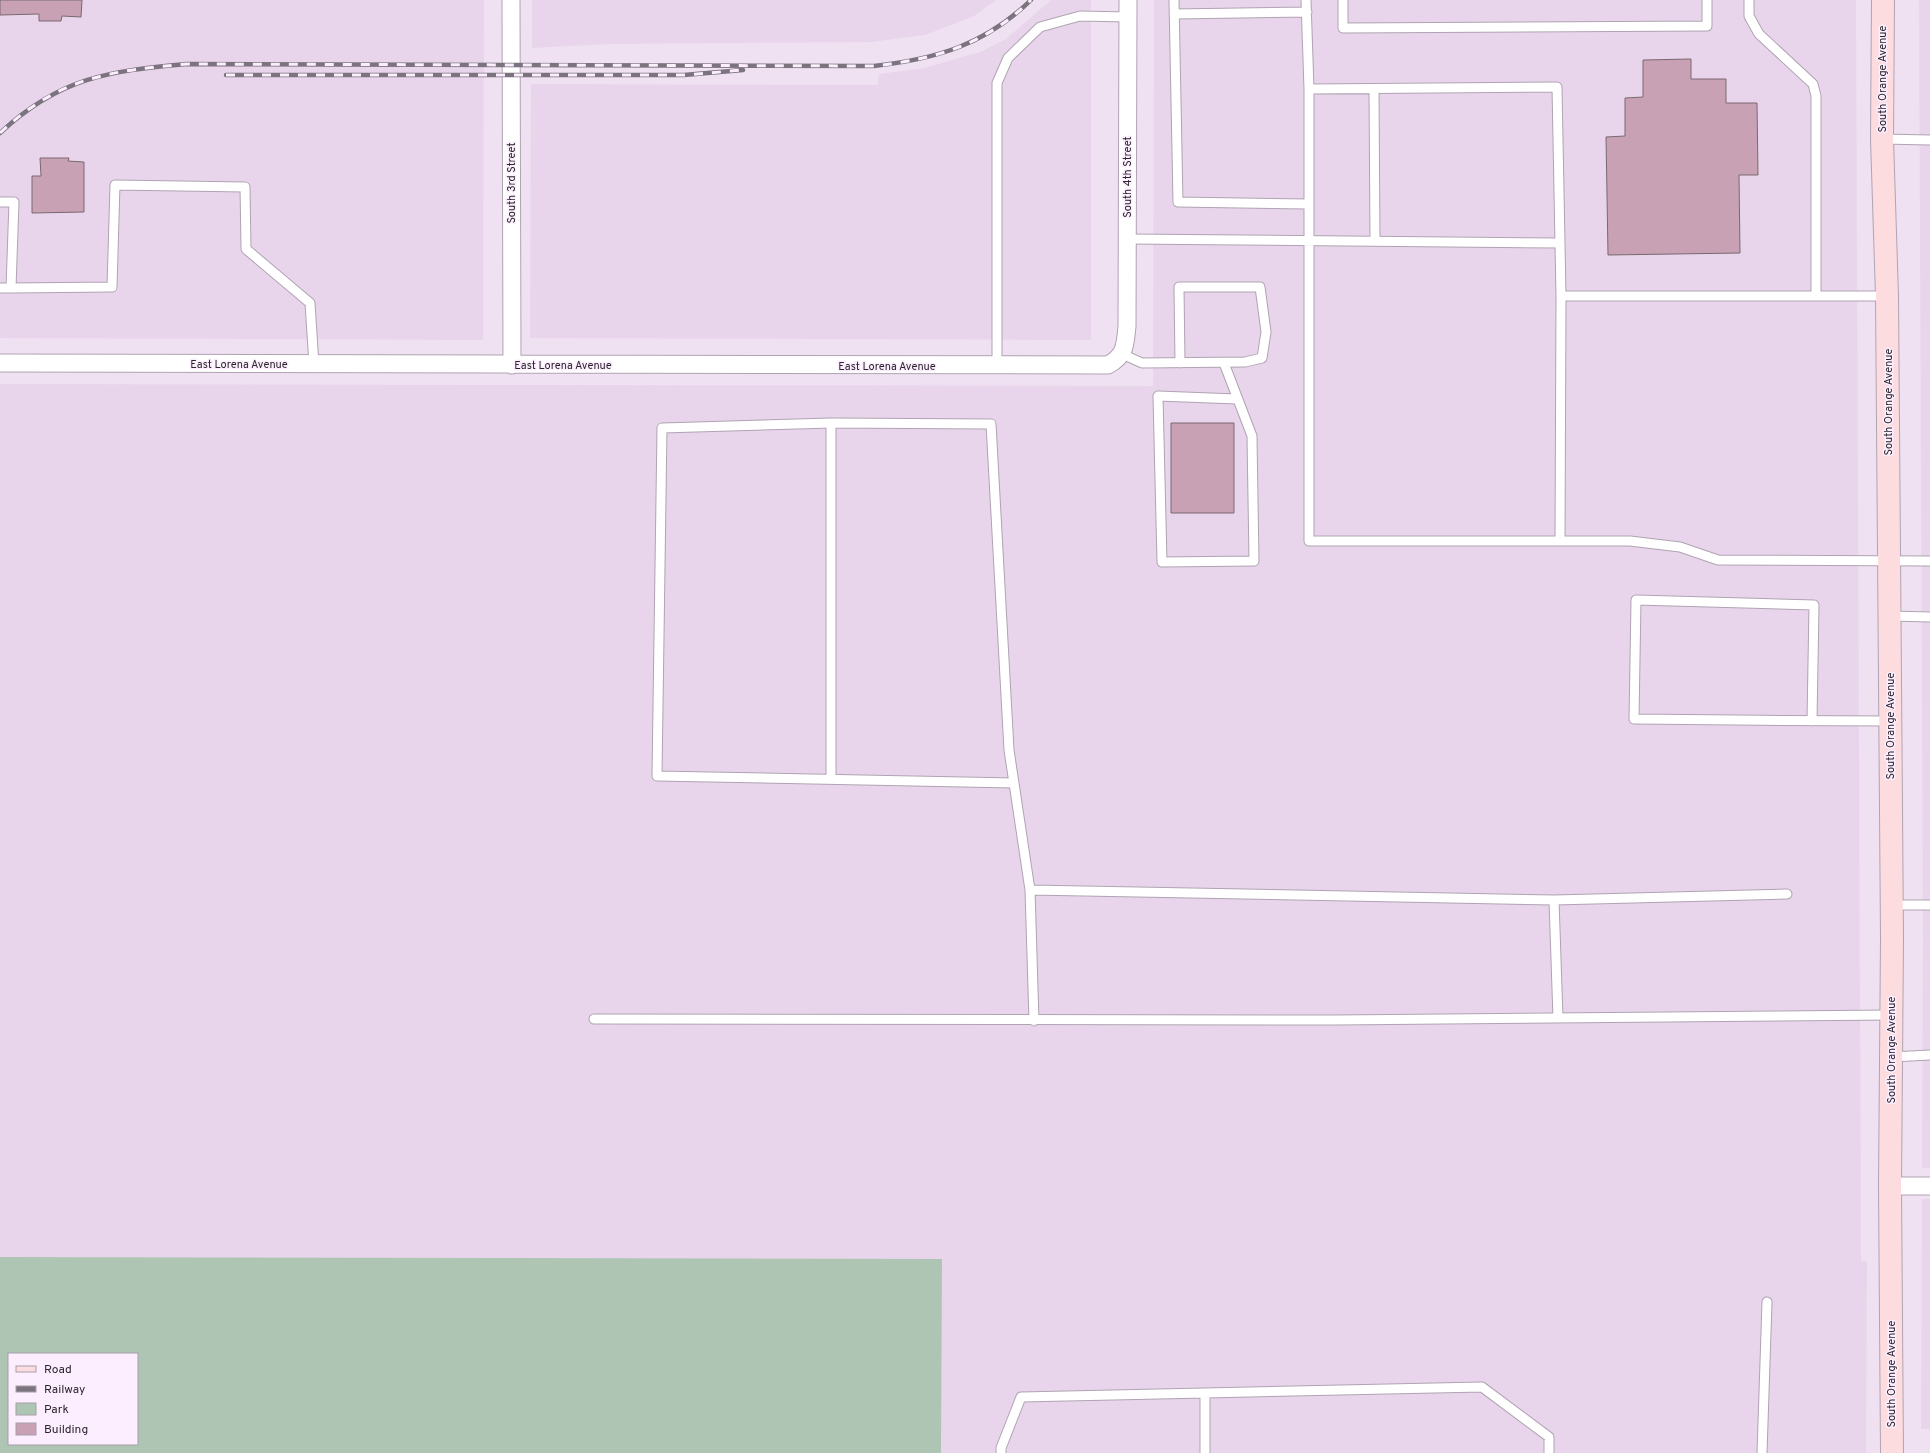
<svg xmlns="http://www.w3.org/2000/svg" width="1930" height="1453" viewBox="0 0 1930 1453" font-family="Overpass,sans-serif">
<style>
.built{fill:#e8d5ec}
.green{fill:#aec5b4;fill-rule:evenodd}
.building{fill:#c8a2b4;stroke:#7a6870}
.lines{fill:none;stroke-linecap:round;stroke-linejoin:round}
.lane-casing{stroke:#b0a3b2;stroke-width:11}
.street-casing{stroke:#b0a3b2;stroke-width:19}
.secondary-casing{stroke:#b0a3b2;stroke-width:24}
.lane{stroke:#fff;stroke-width:9}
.street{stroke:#fff;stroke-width:17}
.secondary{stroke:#fddcdf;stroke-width:22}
.rail-casing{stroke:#7b737d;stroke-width:4.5}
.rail{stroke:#fceeff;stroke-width:3;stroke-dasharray:9;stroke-linecap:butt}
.labels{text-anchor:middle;stroke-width:3;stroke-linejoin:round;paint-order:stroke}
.street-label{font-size:11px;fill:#2a252b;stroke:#fceeff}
</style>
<rect width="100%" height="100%" fill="#efe1f1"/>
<path class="built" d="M0 0H484L483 340 0 338Z
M532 0H996L974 16 925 35 871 42 611 44 532 48Z
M1051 0H1091V340L530 338 531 84 878 85 879 74 924 68 980 52 1006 39Z
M1154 0H1856L1861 1261H1867L1866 1453H941V1259L0 1257V384L1153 386Z
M1919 0H1930V1168H1922L1923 939Z
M1922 1199H1930V1429H1921Z"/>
<path class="green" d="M0 1257 942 1259 941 1453H0ZM9 1354H137V1444H9Z"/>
<path class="building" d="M0 0H82L81 17 62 16 61 21H39V14L0 15Z
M1691 59V79H1726V103H1757L1758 175H1739L1740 253 1608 255 1606 137 1625 136V98L1643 97V60Z
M40 158H69L68 161 84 162V212L32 213V176H41Z
M1171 423H1234V513H1171Z"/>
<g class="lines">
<defs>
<path id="lane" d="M1174 0 1178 202 1309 204
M1306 0 1309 89
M1343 0V28L1707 26V0
M1749 0V16L1759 34 1813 84 1816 96V296H1887
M1174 14 1307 12
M1374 89 1375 241
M1882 139 1930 140
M0 202H14L11 288 112 287 115 185 245 187 246 249 310 303 314 365
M1127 239 1560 243
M0 288H11
M1816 296H1561L1560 541H1630L1680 547 1718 560 1930 561
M1122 354 1142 363 1245 362 1262 358 1266 332 1260 287H1179L1180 363
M1224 363 1252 436 1254 561 1162 562 1158 396 1237 399
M997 366V83L1008 58 1040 27 1080 16 1128 17
M831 423V779
M1560 541H1309V89L1557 87 1561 296
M1890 616 1930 617
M1812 721 1814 605 1636 600 1634 719C1719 720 1805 721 1890 721
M1014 783 657 776 662 428 831 423 991 424 1009 750 1030 890
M1554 900 1787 894
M1892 905H1930
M594 1019 1336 1020 1891 1015
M1034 1021 1030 890 1554 900 1558 1018
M1891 1057 1930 1055
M1001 1453V1448L1021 1397 1205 1393
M1205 1453V1393L1482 1387 1549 1437V1453
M1762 1453 1767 1302"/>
<path id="street" d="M511 0 512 365
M0 363 1108 365C1126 355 1125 345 1127 326L1128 0
M1890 1186H1930"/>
<path id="secondary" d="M1883 0 1882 139 1887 296 1892 938 1890 1186 1892 1453"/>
</defs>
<use href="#lane" class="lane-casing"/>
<use href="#street" class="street-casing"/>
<use href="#secondary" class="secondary-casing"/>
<use href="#lane" class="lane"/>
<use href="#street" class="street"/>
<use href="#secondary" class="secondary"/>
<defs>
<path id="rail" d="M226 75H684L743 70
M0 133C60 77 109 71 187 64L874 66C936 59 985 45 1031 0"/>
</defs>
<use href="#rail" class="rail-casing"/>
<use href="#rail" class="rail"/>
</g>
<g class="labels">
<g class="street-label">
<text transform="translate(1882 79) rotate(-90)" y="4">South Orange Avenue</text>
<text transform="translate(1127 177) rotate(-90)" y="4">South 4th Street</text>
<text transform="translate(511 183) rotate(-90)" y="4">South 3rd Street</text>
<text x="239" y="368">East Lorena Avenue</text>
<text x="563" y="369">East Lorena Avenue</text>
<text x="887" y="370">East Lorena Avenue</text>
<text transform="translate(1888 402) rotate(-90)" y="4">South Orange Avenue</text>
<text transform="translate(1890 726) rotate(-90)" y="4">South Orange Avenue</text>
<text transform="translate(1891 1050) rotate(-90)" y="4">South Orange Avenue</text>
<text transform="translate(1891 1374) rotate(-90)" y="4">South Orange Avenue</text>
</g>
</g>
<rect x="8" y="1353" width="130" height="92" fill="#fceeff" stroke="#a89eaa"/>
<rect x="16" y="1366" width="20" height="6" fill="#fddcdf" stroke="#a89eaa"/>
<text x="44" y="1373" font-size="12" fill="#2a252b">Road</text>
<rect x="16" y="1386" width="20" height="6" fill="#7b737d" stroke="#a89eaa"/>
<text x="44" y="1393" font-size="12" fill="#2a252b">Railway</text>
<rect x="16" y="1403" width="20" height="12" fill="#aec5b4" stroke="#a89eaa"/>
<text x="44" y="1413" font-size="12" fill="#2a252b">Park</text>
<rect x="16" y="1423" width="20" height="12" fill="#c8a2b4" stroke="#a89eaa"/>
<text x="44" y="1433" font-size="12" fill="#2a252b">Building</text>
</svg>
